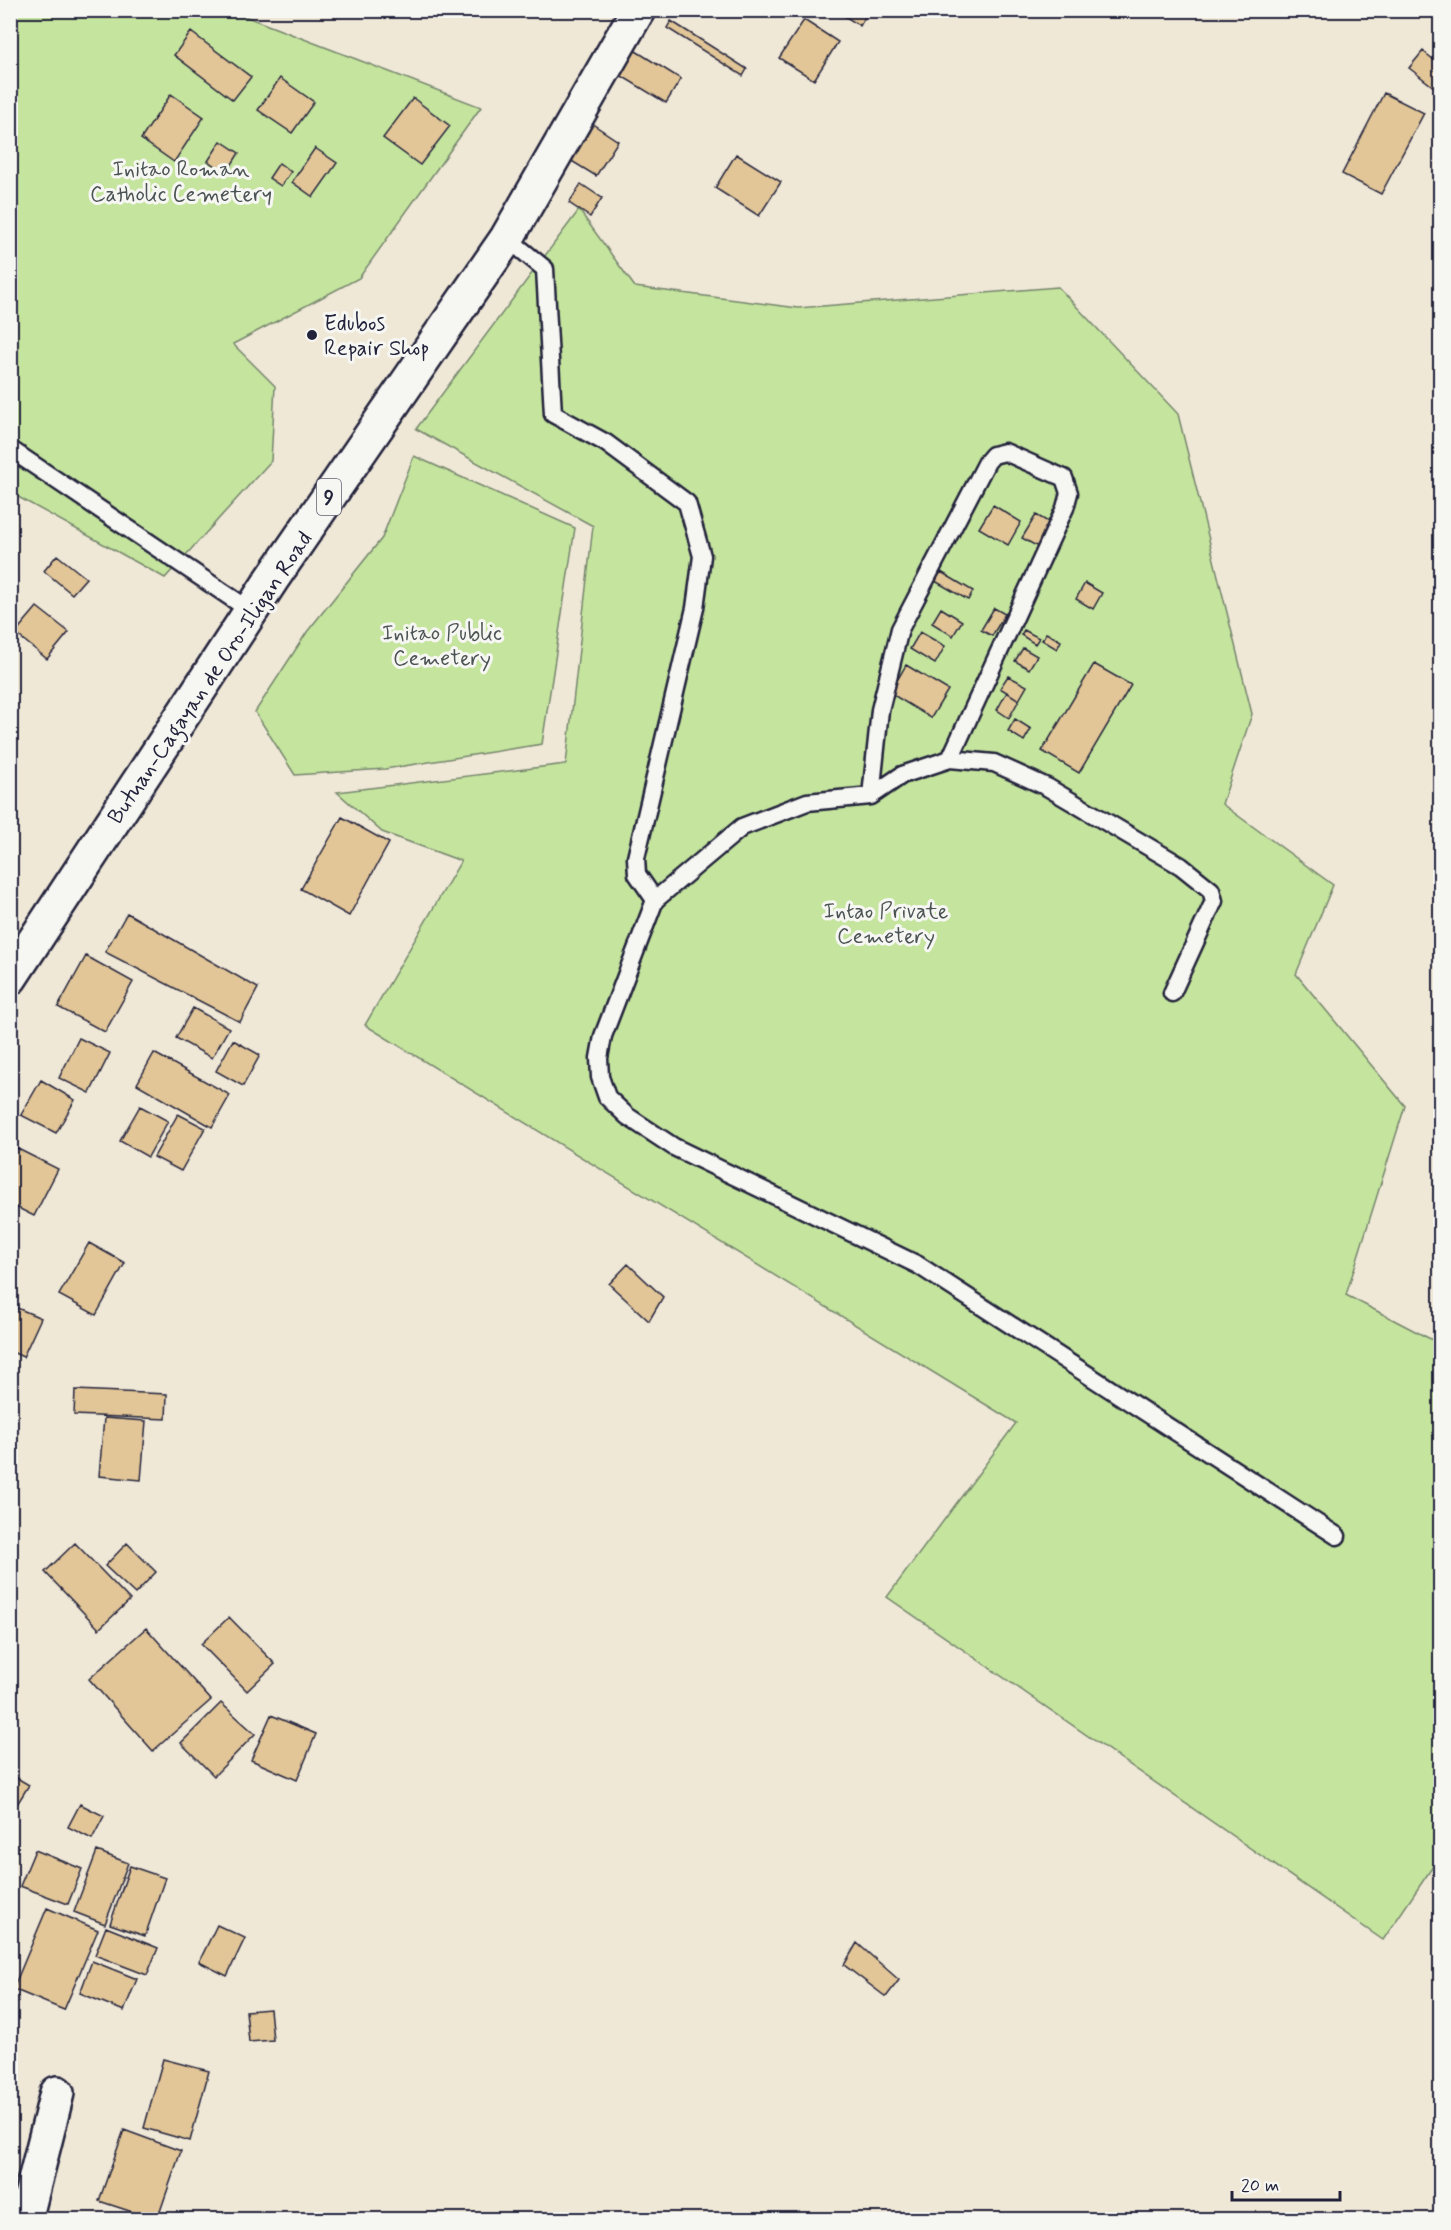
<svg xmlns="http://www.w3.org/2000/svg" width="1451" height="2230" viewBox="0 0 1451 2230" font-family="Mynerve,sans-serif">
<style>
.green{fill:#c5e59e;stroke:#74846c;stroke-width:1.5}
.building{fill:#e2c697;stroke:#22223b;stroke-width:1.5}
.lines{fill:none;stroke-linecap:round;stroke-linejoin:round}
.lane-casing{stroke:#22223b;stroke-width:21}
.street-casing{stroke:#22223b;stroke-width:38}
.highway-casing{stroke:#22223b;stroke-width:38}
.lane{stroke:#f6f6f2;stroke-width:16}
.street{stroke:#f6f6f2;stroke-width:33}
.highway{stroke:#f6f6f2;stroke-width:33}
.poi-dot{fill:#22223b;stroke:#f6f6f2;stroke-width:2}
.labels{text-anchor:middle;stroke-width:6;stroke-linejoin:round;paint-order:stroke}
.shield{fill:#f6f6f2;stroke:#626272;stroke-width:1.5}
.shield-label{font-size:21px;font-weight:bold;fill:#22223b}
.park-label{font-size:22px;fill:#4b5354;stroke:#f6f6f2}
.poi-label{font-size:22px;fill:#22223b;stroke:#f6f6f2;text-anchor:start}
.street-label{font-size:22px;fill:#22223b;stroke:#f6f6f2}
</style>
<rect width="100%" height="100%" fill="#f0e8d7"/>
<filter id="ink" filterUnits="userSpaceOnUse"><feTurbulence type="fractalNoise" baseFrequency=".0167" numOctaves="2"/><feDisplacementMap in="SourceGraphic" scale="12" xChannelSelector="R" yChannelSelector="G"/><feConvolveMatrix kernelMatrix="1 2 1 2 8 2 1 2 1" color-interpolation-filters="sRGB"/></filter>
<g filter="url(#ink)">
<path class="green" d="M11 11H231L481 107 359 278 233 344 275 386 271 461 165 578 11 493Z
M579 210 635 287 798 308 1058 287 1178 414 1252 714 1222 804 1333 885 1296 974 1405 1106 1346 1295 1440 1344V1856L1383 1940 887 1597 1016 1423 365 1025 461 861 382 832 337 792 566 764 593 526 416 429Z
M414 456 575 528 542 744 385 769 295 775 255 712 307 632 382 538Z"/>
<path class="building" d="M835 10H869L860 26Z
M804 20 838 42 814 80 779 58Z
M671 21 747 69 743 76 667 28Z
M191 32 251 77 233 100 174 55Z
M631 48 681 79 666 103 615 72Z
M1423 51 1440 65 1439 91 1409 68Z
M280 78 314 102 292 133 258 110Z
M1384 93 1424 113 1381 194 1342 174Z
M171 94 204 117 174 162 141 139Z
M413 98 450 126 420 165 383 138Z
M588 121 618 141 596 176 565 157Z
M221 141 239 153 226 174 208 161Z
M315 148 337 163 313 197 292 182Z
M736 154 781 182 759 216 715 188Z
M279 163 291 172 281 186 269 178Z
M581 184 602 198 590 217 569 203Z
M993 505 1021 522 1008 545 979 528Z
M1036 515 1052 524 1038 547 1022 538Z
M57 555 86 578 72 594 44 571Z
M941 572 973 591 968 600 935 581Z
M1085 583 1102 593 1093 609 1076 599Z
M37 607 69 632 47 659 15 633Z
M941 608 962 621 953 636 932 623Z
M994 608 1005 614 992 636 981 630Z
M1024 630 1039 638 1035 644 1021 635Z
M920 632 945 646 935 664 910 649Z
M1046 633 1061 641 1057 649 1042 640Z
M1023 648 1037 656 1029 669 1015 661Z
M1094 664 1131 685 1079 773 1042 751Z
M906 665 948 690 931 718 890 693Z
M1008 676 1027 686 1019 700 1000 688Z
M1007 692 1019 700 1009 718 997 710Z
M1015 719 1031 729 1024 741 1008 731Z
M342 817 389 843 349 916 301 889Z
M127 913 258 988 240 1022 105 952Z
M86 956 133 982 105 1032 58 1007Z
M193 1008 229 1028 212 1058 176 1038Z
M79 1038 110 1053 90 1093 59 1078Z
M233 1040 260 1055 243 1086 216 1071Z
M154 1053 230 1095 212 1127 137 1084Z
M41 1080 75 1100 56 1133 21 1115Z
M140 1106 168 1121 148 1157 120 1141Z
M178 1114 205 1128 181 1171 154 1157Z
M10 1145 58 1169 34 1216 10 1204Z
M89 1243 125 1263 96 1315 59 1295Z
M628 1264 663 1297 649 1321 609 1284Z
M10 1305 41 1318 23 1357 10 1351Z
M75 1390 167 1394 166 1419 74 1415Z
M104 1418 146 1421 141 1480 99 1476Z
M75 1543 130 1600 99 1629 45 1572Z
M127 1543 156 1572 135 1594 105 1566Z
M229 1617 275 1664 247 1691 201 1644Z
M146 1628 211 1700 153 1751 89 1679Z
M221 1703 255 1734 214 1776 181 1743Z
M271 1715 316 1734 297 1780 251 1760Z
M10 1774 29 1785 11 1814H10Z
M80 1804 104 1816 92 1839 68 1827Z
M35 1850 82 1869 68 1904 20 1886Z
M97 1851 128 1863 105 1924 74 1912Z
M130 1866 165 1878 145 1936 110 1924Z
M47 1908 98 1930 64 2010 13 1989Z
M217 1925 245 1938 227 1976 199 1962Z
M106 1927 158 1948 147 1975 95 1955Z
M857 1943 899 1980 886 1997 844 1965Z
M92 1961 137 1979 124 2011 80 1993Z
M270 2009 273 2040 249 2042 246 2011Z
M163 2059 209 2071 190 2141 144 2128Z
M124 2130 181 2151 157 2220 99 2201Z"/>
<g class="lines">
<defs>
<path id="lane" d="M507 238 545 269 553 414 606 443 687 503 702 556 695 608 636 858 637 874 655 900 742 827 807 802 871 796 902 775 950 759 994 763 1047 787 1181 866 1211 890 1214 901 1172 993
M10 449 251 611
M871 796 880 710 900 629 987 462 993 455 1005 452 1064 478 1069 493 1065 508 950 759
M655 900 603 1036 599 1058 600 1077 607 1097 627 1116 674 1147 918 1265 1337 1536"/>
<path id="street" d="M25 2220 57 2093"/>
<path id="highway" d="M10 978 272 579 507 238 638 10"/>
</defs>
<use href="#lane" class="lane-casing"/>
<use href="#street" class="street-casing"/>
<use href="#highway" class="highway-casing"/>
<use href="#lane" class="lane"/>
<use href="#street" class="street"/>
<use href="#highway" class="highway"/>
</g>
</g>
<circle class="poi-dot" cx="312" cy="335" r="6"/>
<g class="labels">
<rect class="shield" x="317" y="479" width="24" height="36" rx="4.5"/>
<g class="shield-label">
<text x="329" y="504">9</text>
</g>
<g class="park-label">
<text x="181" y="176">Initao Roman<tspan x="181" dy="25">Catholic Cemetery</tspan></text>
<text x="442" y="640">Initao Public<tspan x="442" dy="25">Cemetery</tspan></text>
<text x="886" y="918">Intao Private<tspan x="886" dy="25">Cemetery</tspan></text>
</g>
<g class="poi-label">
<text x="324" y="330">Edubos<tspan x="324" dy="25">Repair Shop</tspan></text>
</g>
<g class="street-label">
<text transform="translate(209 677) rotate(-56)" y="8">Butuan-Cagayan de Oro-Iligan Road</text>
</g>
</g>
<rect width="1451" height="2230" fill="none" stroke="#f6f6f2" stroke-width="36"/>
<rect x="18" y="18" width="1415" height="2194" fill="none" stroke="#22223b" stroke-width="2" filter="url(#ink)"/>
<path d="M1232 2191v9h108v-9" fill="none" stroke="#22223b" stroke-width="3"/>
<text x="1241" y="2191" font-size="18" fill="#22223b" stroke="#f6f6f2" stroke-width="4.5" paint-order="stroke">20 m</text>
</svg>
